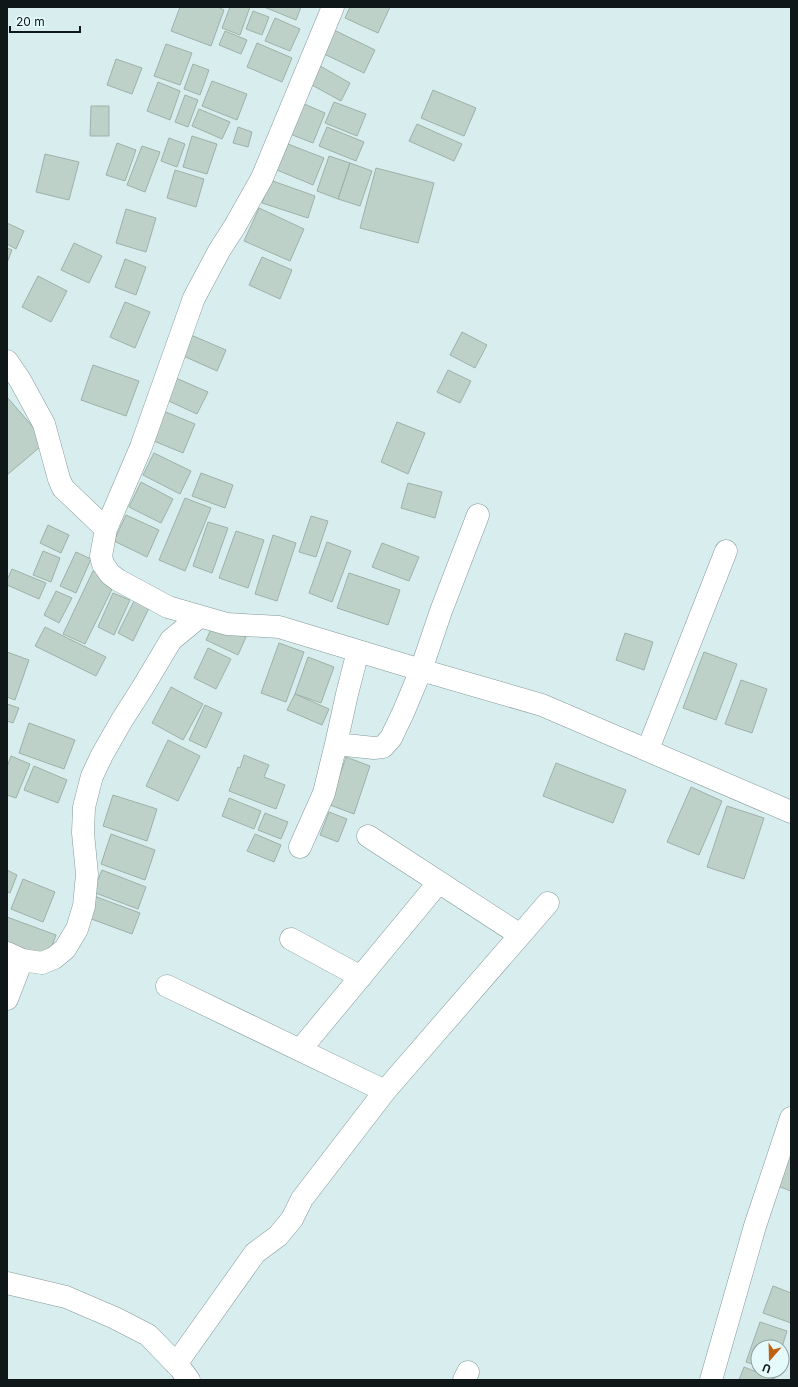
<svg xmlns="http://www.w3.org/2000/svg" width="798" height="1387" viewBox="0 0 798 1387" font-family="Inter,sans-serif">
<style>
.building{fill:#bed1c9;stroke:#9eb1a9}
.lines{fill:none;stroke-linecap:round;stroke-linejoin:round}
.minor-casing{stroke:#85999a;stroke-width:23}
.minor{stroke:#fff;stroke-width:22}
</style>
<rect width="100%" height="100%" fill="#d8edee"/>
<path class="building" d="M180 7H218L224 10 211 46 171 31Z
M230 7H250L240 35 222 28Z
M264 7H301L296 20Z
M350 7H390L378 33 345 18Z
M253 11 269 17 262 35 246 29Z
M275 18 300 29 290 51 265 41Z
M334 30 375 50 364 73 322 53Z
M225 31 247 40 241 54 219 45Z
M257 43 292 58 282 82 247 67Z
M166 44 192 53 180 85 154 76Z
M116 59 142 68 132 94 107 85Z
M193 64 209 70 200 95 184 89Z
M320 66 350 83 341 101 310 84Z
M212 81 247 94 237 120 202 106Z
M158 82 180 91 170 120 147 111Z
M433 90 476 108 464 136 421 118Z
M185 95 198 100 188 127 175 122Z
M334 102 366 114 357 136 325 123Z
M302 103 325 113 313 143 290 134Z
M91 106H109V136H90Z
M199 109 230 122 222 139 192 126Z
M417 124 462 144 454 161 409 141Z
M238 127 252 132 248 147 233 143Z
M327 127 364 142 356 161 319 146Z
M192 136 217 144 207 174 183 167Z
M169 138 185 144 177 167 161 161Z
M117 143 136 150 125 181 106 175Z
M288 144 324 158 313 185 277 170Z
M142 146 160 152 145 192 127 185Z
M45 154 79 162 69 200 36 192Z
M329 156 350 163 338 199 317 191Z
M350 163 372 171 360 206 338 199Z
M376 168 434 183 418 243 360 228Z
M175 170 204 179 196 207 167 198Z
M270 180 315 196 308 218 262 203Z
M259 208 304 229 290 261 244 241Z
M126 209 156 218 146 252 116 243Z
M7 223 24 231 16 249 7 244Z
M74 243 102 256 89 283 61 270Z
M7 248 12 250 7 263Z
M262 257 292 270 280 299 249 285Z
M125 259 146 267 136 295 115 287Z
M38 276 67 291 51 322 22 307Z
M125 302 150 312 135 348 110 337Z
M462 332 487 345 475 368 450 355Z
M191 335 226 350 217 371 181 355Z
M93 365 139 381 126 416 81 400Z
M448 370 471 381 460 403 437 392Z
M169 375 208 392 197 414 160 397Z
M7 397 46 442 7 475Z
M161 410 195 424 183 453 149 439Z
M397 422 425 433 408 474 381 462Z
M154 453 191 471 180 494 143 475Z
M201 473 233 485 225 508 192 496Z
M141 482 173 499 161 523 129 507Z
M408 483 442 492 435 518 401 508Z
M185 498 211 508 185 571 159 560Z
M126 515 159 530 147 557 114 541Z
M311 516 328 521 316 557 299 552Z
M208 522 228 528 212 573 193 566Z
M48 525 69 535 61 553 40 543Z
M236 531 264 540 248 588 219 578Z
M273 535 296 543 277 601 255 594Z
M327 542 351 551 332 602 309 593Z
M382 543 419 557 409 581 372 567Z
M43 551 60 558 51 582 33 575Z
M76 552 91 559 76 593 60 586Z
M12 569 46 583 39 599 7 585V580Z
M93 571 116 581 85 644 63 634Z
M349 573 400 590 388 625 337 608Z
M56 591 72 598 59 623 44 615Z
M113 593 130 600 114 635 98 627Z
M134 601 149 608 133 641 118 633Z
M214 623 246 637 238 655 206 640Z
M45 627 106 657 96 676 35 646Z
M625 633 653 642 644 670 616 660Z
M279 643 304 652 286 702 261 693Z
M208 648 231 659 216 689 194 678Z
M7 652 29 660 15 700 7 697Z
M704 652 737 664 716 720 683 708Z
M308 657 334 667 321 703 295 694Z
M741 680 767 689 752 733 725 724Z
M171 687 203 704 183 740 152 723Z
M295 694 329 709 322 725 287 710Z
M7 704 19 708 13 723 7 721Z
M205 705 222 713 206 748 189 740Z
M29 723 75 740 64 769 19 753Z
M168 740 200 756 178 801 146 786Z
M244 755 269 765 264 777 285 785 276 809 229 791 238 767 240 768Z
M11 756 30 764 16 798 7 795V767Z
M346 757 370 766 354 814 330 805Z
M556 763 626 790 613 823 543 796Z
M34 766 67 780 58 803 24 790Z
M691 787 722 801 699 855 667 842Z
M113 795 157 809 147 841 103 826Z
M229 798 261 811 254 829 222 816Z
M727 806 764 818 744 879 707 867Z
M329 812 347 819 338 842 320 835Z
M265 813 288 822 281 839 258 830Z
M111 834 155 850 145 880 101 864Z
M255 834 281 845 274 862 247 851Z
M7 870 17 875 10 893 7 892Z
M102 870 146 887 138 909 93 892Z
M23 879 55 892 43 922 11 909Z
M94 896 140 913 132 934 86 917Z
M7 917 56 935 47 960 7 945Z
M785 1156 791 1158V1191L775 1185Z
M773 1286 791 1293V1323L763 1313Z
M760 1322 787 1331 782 1347H758V1366L746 1362Z
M744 1367 777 1380H739Z"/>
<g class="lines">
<defs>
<path id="minor" d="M333 7 262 178 235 226 219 251 194 298 141 447 106 529 101 556 103 564 110 574 118 580 168 607 227 624 279 627 421 670 542 705 791 812
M7 361 20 380 44 424 59 479 63 488 106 529
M336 744 347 694 358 651
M648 749 726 551
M368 836 520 935
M300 847 324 793 336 744 374 748 383 747 391 738 403 713 421 670 441 611 478 515
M291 939 361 977
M7 953 22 960 7 999
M22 960 42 963 54 958 65 949 77 929 84 906 87 874 83 833 84 807 92 776 102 755 122 720 143 687 171 640 199 617
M167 986 385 1091
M300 1050 439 882
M7 1283 66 1297 115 1318 148 1335 180 1368 189 1380
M176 1364 255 1253 278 1236 292 1219 302 1199 385 1091 548 903
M464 1380 468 1372
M711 1380 755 1226 791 1118"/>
</defs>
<use href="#minor" class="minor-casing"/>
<use href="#minor" class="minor"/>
</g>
<rect width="798" height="1387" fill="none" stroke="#101718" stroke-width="16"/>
<g transform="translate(770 1359) rotate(200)"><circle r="19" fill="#e5fbfb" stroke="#90a0a0"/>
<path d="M0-3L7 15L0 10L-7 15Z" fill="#be6113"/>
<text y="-6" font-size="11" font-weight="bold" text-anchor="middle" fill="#101718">U</text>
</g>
<path d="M10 26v6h70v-6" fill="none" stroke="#101718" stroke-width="2"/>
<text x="16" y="26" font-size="12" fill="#101718" stroke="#e5fbfb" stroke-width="3" paint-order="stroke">20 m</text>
</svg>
